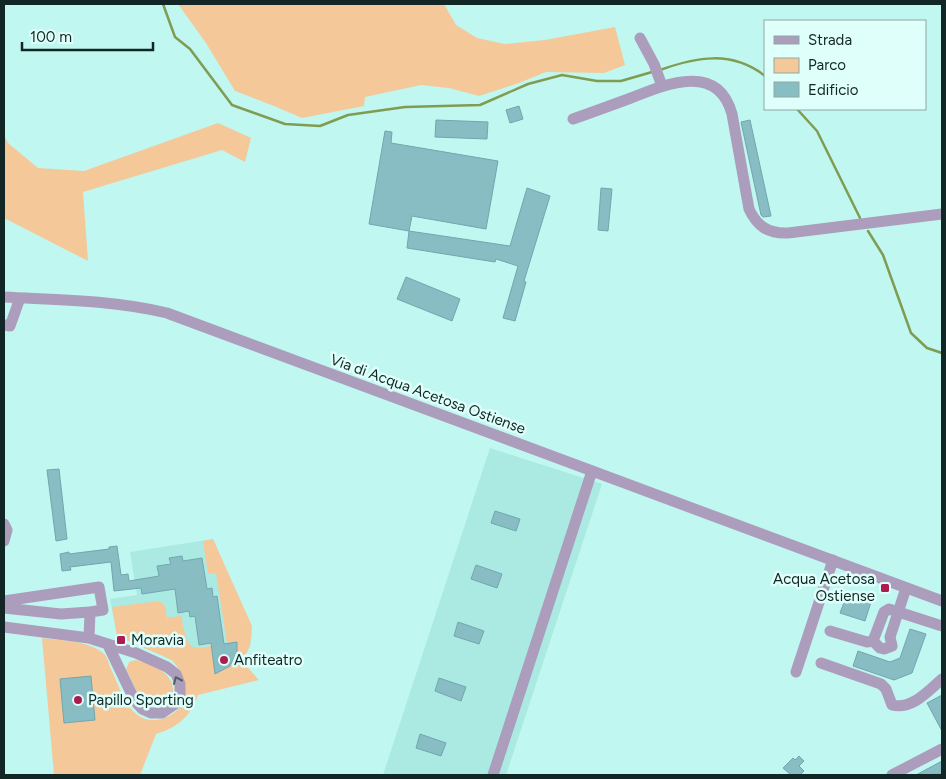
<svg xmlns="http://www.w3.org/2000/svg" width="946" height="779" viewBox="0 0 946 779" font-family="Figtree,sans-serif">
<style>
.built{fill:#aaeae2}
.green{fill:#f5c89a}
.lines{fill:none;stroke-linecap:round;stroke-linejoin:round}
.stream{stroke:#7f9c52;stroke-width:2.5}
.building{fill:#88bdc4;stroke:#72a6ae}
.minor{stroke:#ac9dbd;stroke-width:11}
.oneway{stroke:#575c69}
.poi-dot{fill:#ad1c4f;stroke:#dffffb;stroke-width:2}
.labels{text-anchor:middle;stroke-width:5;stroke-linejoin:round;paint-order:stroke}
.street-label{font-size:15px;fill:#122725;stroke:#dffffb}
.poi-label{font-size:15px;fill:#122725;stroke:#dffffb;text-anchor:start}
</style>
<rect width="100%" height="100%" fill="#c0f7f0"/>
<path class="built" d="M490 448 602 484 506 775H383Z
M213 539 252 633 250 646 241 663 199 674 161 655 117 636 110 599 137 595 130 552Z"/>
<path class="green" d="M178 4H444L456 25 477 38 505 44 545 40 615 27 625 65 604 73 546 72 519 83 479 96 449 88 421 85 365 97 364 106 302 118 274 106 235 91 206 43Z
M218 123 251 138 245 162 222 150 83 192 88 261 4 218V135L8 143 38 168 84 171Z
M213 539 252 626 250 646 242 661 259 680 198 695C191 716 177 728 156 734L140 775H54L42 638C62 641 90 640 105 655 108 658 109 665 111 669 121 689 128 722 156 720 165 719 173 715 179 708L181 672 172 660 117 636 112 607 159 601 165 606 167 618 181 616 186 639 192 647 200 648 227 643 216 573 208 574 203 541Z
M135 660C151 663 175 673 173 692L165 703 153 706 141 700 126 669 129 662Z"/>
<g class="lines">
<path class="stream" d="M163 4 175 37 190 49 232 105 285 124 320 126 348 115 405 107 480 105 528 84 562 75 597 81H621L652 72
M660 70C696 57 732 50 765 76
M797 109 817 131 860 218
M868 231 883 255 911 333 927 348 942 353"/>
</g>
<path class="building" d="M519 106 523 119 510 123 506 110Z
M436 120 488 122 487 139 435 137Z
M750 120 771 216 763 217 761 215 741 122Z
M385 131 392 132 391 143 498 161 486 229 412 216 409 231 369 224Z
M527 188 550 196 524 281 526 282 515 321 503 318 518 266 496 259 495 262 407 248 409 231 510 246Z
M601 188 612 189 608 231 598 230Z
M406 277 460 299 452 321 397 299Z
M59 469 67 539 56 541 47 470Z
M495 511 520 519 516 531 491 523Z
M117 546 121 575 128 574 129 581 159 576 157 566 171 564 169 558 182 556 183 561 202 558 207 589 212 588 213 597 217 596 224 644 237 642V652L230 666 215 674 211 643 199 645 195 616 190 617 189 611 178 613 175 589 142 594 141 588 114 591 111 562 70 567 71 570 62 571 60 554 69 552V554L109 549V547Z
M476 565 502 574 497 588 471 579Z
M847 594 871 602 865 621 840 613Z
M458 622 484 631 479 644 454 636Z
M910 629 926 634 912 673 894 680 853 666 858 651 890 662 900 658Z
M91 676 95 720 64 723 60 679Z
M439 678 466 687 461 701 435 691Z
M942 695V731L927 703Z
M420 734 446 743 441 756 416 748Z
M799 756 804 761 799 766 804 771 800 775H791L783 768 793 758 795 760Z
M942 761V774L916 775Z"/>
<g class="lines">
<path class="minor" d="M640 38 654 64 662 86
M573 119C593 112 612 105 631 98 666 84 718 62 732 114L749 209C757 226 768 234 788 233L942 214
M4 297C59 300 113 300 167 313L942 601
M4 325 10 326 20 298
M4 524 7 530 4 541
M4 601 99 587 103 610 90 612 89 638
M4 608 61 614 90 612
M4 627 89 638 136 653 167 667 176 674 180 684V695L175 704 162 713H151L142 709 135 701 108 645
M830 631 867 642 873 641 884 612 889 609 942 626
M873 641 880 648 884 649 892 646 890 637 906 588
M821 663 881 684 886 689 892 705C912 710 928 691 942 679
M796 672 833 560
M493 775 592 471
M892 775 942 749"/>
</g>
<defs><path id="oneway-chevron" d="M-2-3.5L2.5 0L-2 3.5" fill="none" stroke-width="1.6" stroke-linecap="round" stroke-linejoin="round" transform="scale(1.25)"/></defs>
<use class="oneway" href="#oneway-chevron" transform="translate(177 680) rotate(-114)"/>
<g class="poi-dot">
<rect x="880" y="583" width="10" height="10" rx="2.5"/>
<rect x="116" y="635" width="10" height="10" rx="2.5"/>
<circle cx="224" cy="660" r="5"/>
<circle cx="78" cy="700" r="5"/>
</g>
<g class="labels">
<g class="street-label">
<text transform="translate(428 394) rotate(20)" y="5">Via di Acqua Acetosa Ostiense</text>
</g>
<g class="poi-label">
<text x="875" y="584" text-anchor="end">Acqua Acetosa<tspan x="875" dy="17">Ostiense</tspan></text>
<text x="131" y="645">Moravia</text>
<text x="234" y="665">Anfiteatro</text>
<text x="88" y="705">Papillo Sporting</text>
</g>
</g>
<rect width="946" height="779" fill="none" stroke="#122725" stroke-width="10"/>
<rect x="764" y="20" width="162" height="90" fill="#dffffb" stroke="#8da9a5"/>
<rect x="774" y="36" width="25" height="8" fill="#ac9dbd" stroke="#8da9a5"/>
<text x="808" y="45" font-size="15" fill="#122725">Strada</text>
<rect x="774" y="58" width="25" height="15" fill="#f5c89a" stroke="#8da9a5"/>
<text x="808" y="70" font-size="15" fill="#122725">Parco</text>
<rect x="774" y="82" width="25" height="15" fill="#88bdc4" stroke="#8da9a5"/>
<text x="808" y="95" font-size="15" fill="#122725">Edificio</text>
<path d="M22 42v8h131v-8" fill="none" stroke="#122725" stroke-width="2.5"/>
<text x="30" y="42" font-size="15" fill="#122725" stroke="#dffffb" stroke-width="4" paint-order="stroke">100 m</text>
</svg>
